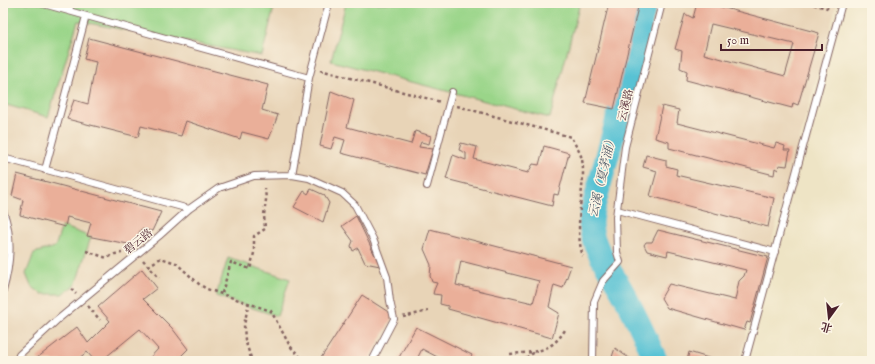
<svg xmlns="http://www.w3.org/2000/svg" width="875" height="364" viewBox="0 0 875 364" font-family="'IM FELL English','Noto Serif SC',serif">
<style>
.built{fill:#e8d4b7}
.green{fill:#9ad589;stroke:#727a5a}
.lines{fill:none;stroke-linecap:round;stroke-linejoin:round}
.river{stroke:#58c2d4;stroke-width:24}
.building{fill:#eaaf99;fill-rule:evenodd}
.service-casing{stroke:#836461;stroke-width:8}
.path{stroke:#836461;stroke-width:2.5;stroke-dasharray:3 3;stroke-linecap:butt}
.service{stroke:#fff;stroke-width:6}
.labels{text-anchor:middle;stroke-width:3;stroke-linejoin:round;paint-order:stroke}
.street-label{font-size:11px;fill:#4a1f2b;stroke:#fcf5e5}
.water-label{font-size:12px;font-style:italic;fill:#4f5866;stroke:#fcf5e5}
</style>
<rect width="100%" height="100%" fill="#fcf5e5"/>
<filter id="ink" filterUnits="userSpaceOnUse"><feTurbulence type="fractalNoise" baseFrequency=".025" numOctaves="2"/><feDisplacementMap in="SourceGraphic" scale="8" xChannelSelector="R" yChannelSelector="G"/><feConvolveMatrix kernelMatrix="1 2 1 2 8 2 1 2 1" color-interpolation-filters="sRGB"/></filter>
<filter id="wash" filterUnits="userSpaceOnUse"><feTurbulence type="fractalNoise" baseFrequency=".012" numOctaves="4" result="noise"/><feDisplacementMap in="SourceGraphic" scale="16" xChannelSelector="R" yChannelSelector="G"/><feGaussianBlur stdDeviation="0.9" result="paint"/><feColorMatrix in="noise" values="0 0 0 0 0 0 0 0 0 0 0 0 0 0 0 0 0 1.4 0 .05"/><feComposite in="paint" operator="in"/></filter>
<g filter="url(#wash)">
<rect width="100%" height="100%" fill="#eee4c5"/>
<path class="built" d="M3 3H837L739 361H3Z"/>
<path class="green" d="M3 3H275L262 56 78 21 48 117 3 104Z
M346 3H580L550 118 331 61Z
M62 226 91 237 75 286 62 294H42L31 286 26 274 34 253 55 247Z
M228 258 290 279 277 316 216 296Z"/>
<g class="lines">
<path class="river" d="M645 3 620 110 592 212C591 217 590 223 591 228 594 250 610 270 621 289 634 312 645 336 656 361"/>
</g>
<g id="blocks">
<path class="building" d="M609 3H639L614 109 585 103Z
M697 3H706L819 33 798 105 793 103 792 108 686 80 687 71 680 68 682 51 675 49 685 14 693 18ZM711 24 794 44 785 76 704 54Z
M89 38 268 85 262 110 278 115 269 139 242 132 240 139 186 121 181 136 141 126 138 137 67 119 74 100 88 104 96 62 84 59Z
M331 91 354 100 347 127 411 144 415 131 431 136 429 144 421 142 419 147 433 149 425 175 341 153 345 140 335 137 331 149 320 146Z
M662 106 679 110 677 123 774 148 776 143 785 146 784 150H790L787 166 779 165 778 170 775 168 774 175 669 148V142L655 138Z
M461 143 477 147 474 159 528 173 533 164 539 165 544 146 569 153 558 195 554 194 552 206 446 179 453 155 466 160V153L459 150Z
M646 155 666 160V166L677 169 676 175 774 198 768 227 650 196 657 171 643 167Z
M17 174 161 212 152 231 141 229 133 245 87 236 91 223 67 217 65 227 20 215 23 200 12 196Z
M311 189 324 195 329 203 323 222 294 207 304 191 308 194Z
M356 216 380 266 365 263 358 248 353 251 351 246 353 241 342 226Z
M430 229 571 266 563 288 554 285 549 307 559 313 552 338 448 309V306L440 304 441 295 433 294 434 290 437 283 432 282 430 276 431 265 424 249ZM461 261 539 281 533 303 456 285Z
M658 230 768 257 750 323 747 322 744 330 667 308 661 298 669 284 735 300 739 281 744 276 746 270 668 251 667 256 647 251 644 245 646 242H652Z
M142 269 157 288 143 299 172 328 188 349 176 361H147L158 349 140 329 101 361H95L87 352 75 361H40L37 358 77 327 88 343 110 321 98 307Z
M362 295 393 315 369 361H319Z
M416 327 472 355 469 361H445L422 349 416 361H397Z
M615 348 623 354 634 361H617L618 360 612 357Z
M689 352 718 361H687Z"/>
</g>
</g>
<g filter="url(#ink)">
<use href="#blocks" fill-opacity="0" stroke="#836461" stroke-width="1"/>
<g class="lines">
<defs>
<path id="service" d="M40 3 309 78
M69 11 71 3
M3 158 189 209
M45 170 86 16
M292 175 309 78 329 3
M427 186 452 92
M617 210 775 252
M3 211C13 236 10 266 3 291
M25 361 19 355 56 321 159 236 189 209 219 188 254 176 292 175 309 178 342 193 355 205 373 239 387 277 390 301 394 319 372 361
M593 361 594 302 603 281 620 262 617 252 616 217 625 147 662 3
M745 361 842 3"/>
</defs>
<use href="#service" class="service-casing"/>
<path class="path" d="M808 3 831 9
M320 70 441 102
M457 106 571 137C574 143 579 150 581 156 584 165 583 179 582 188 580 208 576 237 583 256
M86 251 107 258 115 254 122 253
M143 260 159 278
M148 266 161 258 176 263 200 285 207 289 271 311 290 346 304 361
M71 289 76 294
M222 293 231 262 250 269 254 253V236L265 229 264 215 266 200 265 188
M249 302 244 325 245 340 252 361
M88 306 100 320
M403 317 428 311
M510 354C533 352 551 353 565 330
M230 361 231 360 232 361
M521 361 535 352"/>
<use href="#service" class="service"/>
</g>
</g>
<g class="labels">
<g class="street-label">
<text transform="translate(625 105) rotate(-76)" y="4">云溪路</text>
<text transform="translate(138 241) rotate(-39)" y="4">碧云路</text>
</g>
<g class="water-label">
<text transform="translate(602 176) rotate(-77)" y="4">云溪（夏茅涌）</text>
</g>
</g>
<rect width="875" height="364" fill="none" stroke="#fcf5e5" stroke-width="16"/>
<g transform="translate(829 318) rotate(195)" stroke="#fcf5e5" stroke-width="3" paint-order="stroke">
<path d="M0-3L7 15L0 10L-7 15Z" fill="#4a1f2b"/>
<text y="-6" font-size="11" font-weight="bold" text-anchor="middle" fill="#4a1f2b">北</text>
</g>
<path d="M721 44v6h101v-6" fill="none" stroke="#4a1f2b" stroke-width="2"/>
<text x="727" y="44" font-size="12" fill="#4a1f2b" stroke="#fcf5e5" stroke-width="3" paint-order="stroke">50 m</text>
</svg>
